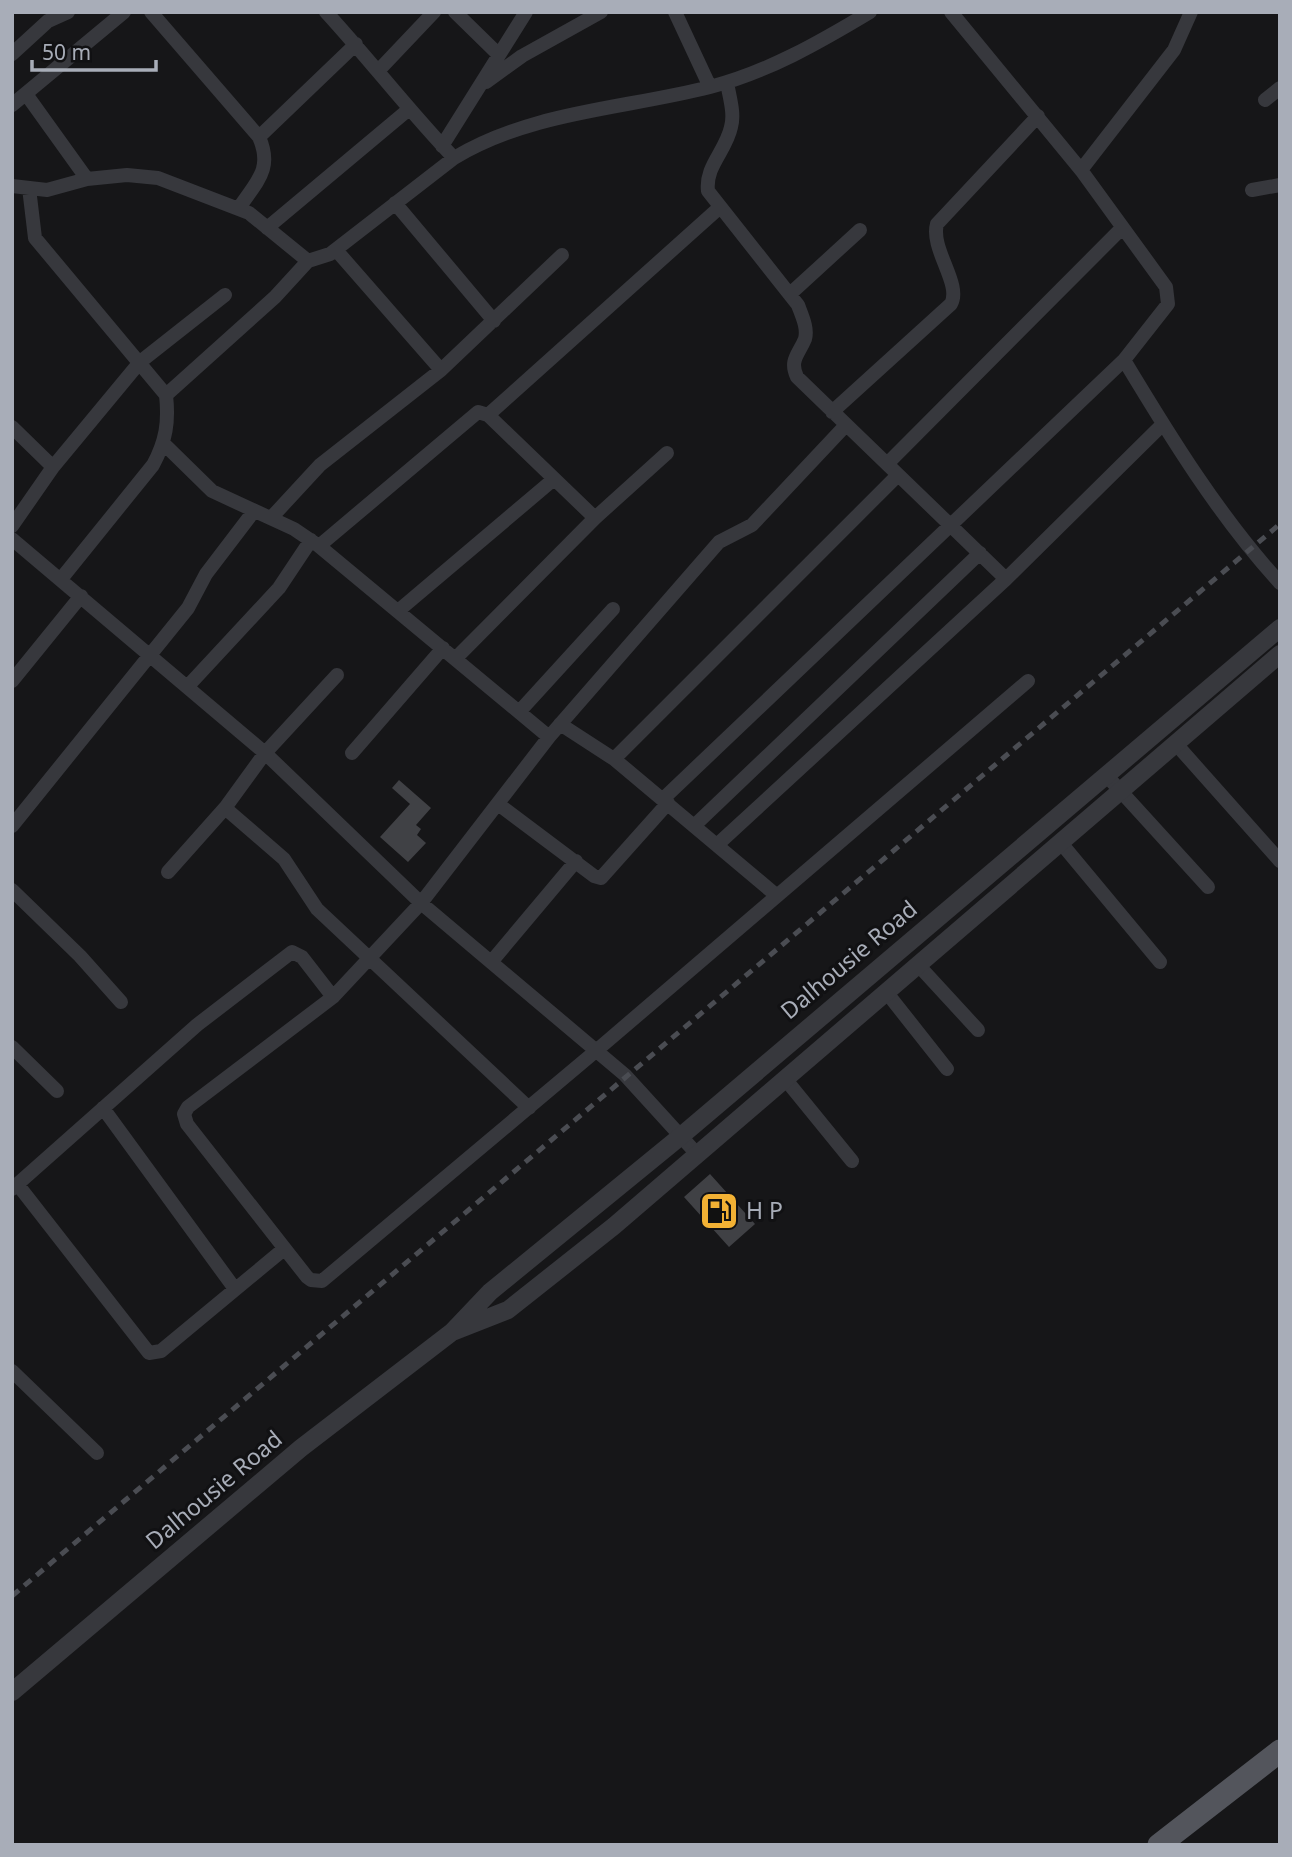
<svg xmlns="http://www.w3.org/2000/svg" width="1292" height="1857" viewBox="0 0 1292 1857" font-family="'Noto Sans',sans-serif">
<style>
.building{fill:#404145}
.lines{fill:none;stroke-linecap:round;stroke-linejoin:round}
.minor{stroke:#37383d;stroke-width:14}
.tertiary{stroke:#37383d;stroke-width:18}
.primary{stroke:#53555c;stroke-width:23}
.rail{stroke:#4a4c52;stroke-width:5;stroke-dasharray:9 7;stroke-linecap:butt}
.labels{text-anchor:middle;stroke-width:6;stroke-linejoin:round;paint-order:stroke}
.street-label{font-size:23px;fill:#a8adb8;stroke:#111113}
.poi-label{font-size:23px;fill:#a8adb8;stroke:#111113;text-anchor:start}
</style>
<rect width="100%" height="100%" fill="#161618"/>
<path class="building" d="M399 780 431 808 416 825 421 829 417 835 426 843 408 862 380 837 410 804 392 788Z
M710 1174 755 1224 729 1247 684 1197Z"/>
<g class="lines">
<path class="minor" d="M151 12 259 137C273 169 257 181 239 208
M326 12C370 60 409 111 454 158
M455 12 499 55
M675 12 710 87
M12 54 48 21 68 12
M379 70 434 12
M486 82 522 56 601 12
M727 82C729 96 735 113 731 127 726 151 705 166 708 191L798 305C802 316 808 328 805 339 799 354 789 360 797 377L1006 579
M26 94 87 179
M1265 100 1280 88
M12 105 124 12
M259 137 356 44
M442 146 526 12
M1081 170 1174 50 1191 12
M12 186 47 190 87 179 127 175 158 178 249 213 308 261 330 254 454 158C532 111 624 109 710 87 768 72 820 42 870 12
M29 188 35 238 166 395C169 422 166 441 153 465L61 579
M1252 190 1280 185
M395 203 494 321
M267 228 408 110
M336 250 441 370
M790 294 860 230
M1124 360C1171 438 1219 516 1280 583
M166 395 275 297 308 261
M832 412 951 304C962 284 930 249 937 224L1038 116
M488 415 719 208
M846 425 752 525 719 542 549 737 421 903 333 997 188 1107 184 1114 187 1124 307 1277 311 1280 322 1281 597 1050 1028 681
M12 427 53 467
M164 444 212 491 294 529 319 546 549 737
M887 464 1122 228
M271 518 320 465 441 370 562 255
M12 526 53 467 140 362 225 295
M12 539 265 753 421 903 625 1075 697 1154
M319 546 478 412 488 415 595 518
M398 611 554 479
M455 659 595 518 667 453
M12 681 81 596
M188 686 279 588 311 540
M519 712 613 609
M560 724 614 759 776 895
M1176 744 1280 861
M352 753 443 648
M614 759 898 475
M1106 775 1208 887
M663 799 1124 360 1168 304 1166 287 1081 170 951 12
M498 804 594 876 601 878 668 803
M225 808 284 859 317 909 529 1108
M695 825 980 553
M12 826 188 608 206 574 254 511
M1061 843 1160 962
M718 844 1006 579 1163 424
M168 872 225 808 265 753 337 675
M12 890 80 956 121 1002
M492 961 576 861
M920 967 978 1030
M887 993 947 1069
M12 1047 57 1091
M786 1080 852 1161
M103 1108 235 1289
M18 1185 149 1353 161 1351 284 1249
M12 1189 197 1025 292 952 302 957 333 997
M12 1371 97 1453"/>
<path class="tertiary" d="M452 1332 508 1310 614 1226 1280 654
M12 1692 301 1448 452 1332 490 1292 681 1136 1280 628"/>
<path class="primary" d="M1159 1845 1280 1751"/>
<path class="rail" d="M12 1596 1280 524"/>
</g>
<defs>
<symbol id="fuel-square" viewBox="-11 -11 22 22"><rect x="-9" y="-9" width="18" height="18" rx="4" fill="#f2b134" stroke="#111113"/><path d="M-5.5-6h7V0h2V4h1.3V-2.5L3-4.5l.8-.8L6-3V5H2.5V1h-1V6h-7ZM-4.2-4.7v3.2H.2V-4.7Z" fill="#111"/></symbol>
</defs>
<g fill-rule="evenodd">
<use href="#fuel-square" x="697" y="1189" width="44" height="44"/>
</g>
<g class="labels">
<g class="street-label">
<text transform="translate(849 960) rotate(-40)" y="8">Dalhousie Road</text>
<text transform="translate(214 1490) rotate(-40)" y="8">Dalhousie Road</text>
</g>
<g class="poi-label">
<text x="746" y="1219">H P</text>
</g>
</g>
<rect width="1292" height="1857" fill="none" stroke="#a8adb8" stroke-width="28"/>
<path d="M32 60v10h124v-10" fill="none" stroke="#a8adb8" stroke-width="3.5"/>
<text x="42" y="60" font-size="21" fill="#a8adb8" stroke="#111113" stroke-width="5" paint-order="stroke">50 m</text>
</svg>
